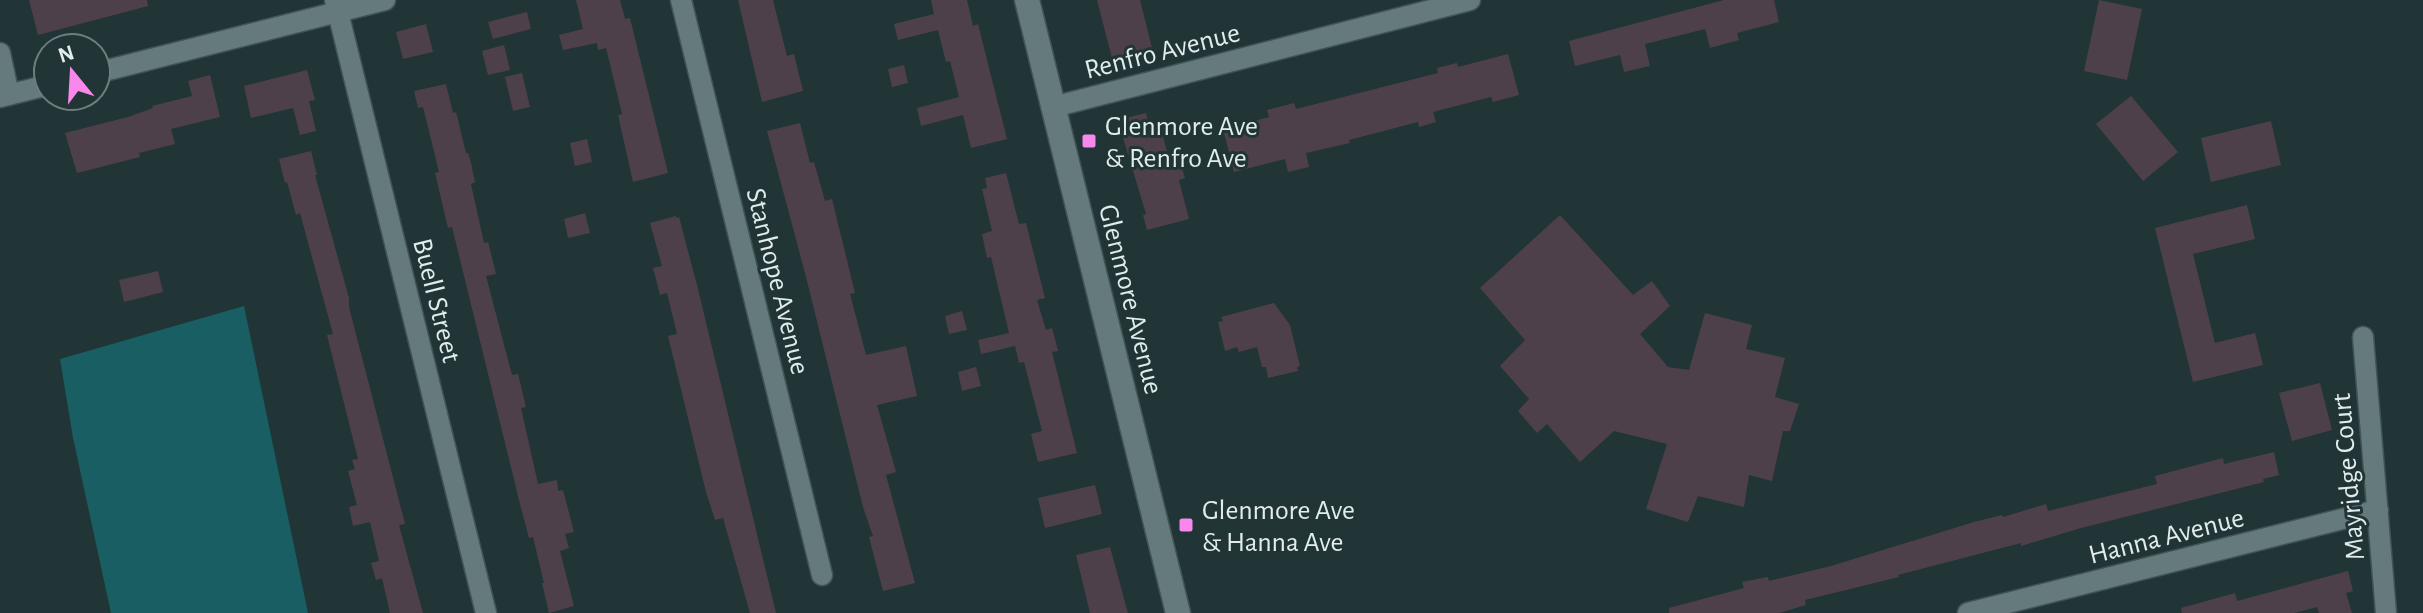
<svg xmlns="http://www.w3.org/2000/svg" width="2423" height="613" viewBox="0 0 2423 613" font-family="'Alegreya Sans',sans-serif">
<style>
.green{fill:#185e62}
.building{fill:#4d404b}
.lines{fill:none;stroke-linecap:round;stroke-linejoin:round}
.minor-casing{stroke:#415354;stroke-width:23}
.tertiary-casing{stroke:#415354;stroke-width:27}
.minor{stroke:#657a7c;stroke-width:20}
.tertiary{stroke:#657a7c;stroke-width:24}
.poi-dot{fill:#f888eb;stroke:#213536;stroke-width:3}
.labels{text-anchor:middle;stroke-width:6;stroke-linejoin:round;paint-order:stroke}
.street-label{font-size:28px;fill:#e0eced;stroke:#213536}
.poi-label{font-size:28px;fill:#e0eced;stroke:#213536;text-anchor:start}
</style>
<rect width="100%" height="100%" fill="#213536"/>
<path class="green" d="M244 306 308 613H111L73 438 60 359Z"/>
<path class="building" d="M29 0H147L148 6 38 35Z
M576 0H620L625 19 630 18 668 173 633 182 618 115 622 114 606 48 598 50 597 43 563 50 559 35 583 29Z
M738 0H773L787 56 794 54 803 91 762 102Z
M931 0H967L973 26 978 24 1007 139 971 148 963 115 921 126 917 108 959 97 950 61 946 62 938 30 898 40 894 24 934 14Z
M1097 0H1140L1153 52 1113 62Z
M1724 0H1774L1779 22 1737 33 1739 40 1710 48 1705 29 1645 44 1650 66 1624 72 1620 55 1575 66 1569 41Z
M2099 0 2142 9 2127 80 2084 71Z
M527 12 531 29 493 39 488 22Z
M426 24 433 52 403 59 396 32Z
M504 45 510 70 488 75 482 51Z
M1508 54 1519 95 1493 102 1491 97 1433 112 1436 122 1419 127 1418 122 1349 140 1350 143 1306 153 1309 167 1288 172 1285 159 1234 172 1223 129 1269 117 1267 110 1294 103 1296 109 1438 73 1437 68 1457 63 1458 67Z
M904 65 908 83 892 87 888 69Z
M307 70 315 100 309 101 316 131 300 135 293 108 251 118 244 86Z
M522 73 530 107 513 111 505 77Z
M210 75 220 117 171 129 175 144 139 153 140 157 77 173 65 133 128 117 153 108 152 106 192 96 188 81Z
M446 84 453 113 456 112 466 153H468L471 163 475 182 471 184 484 243 488 242 496 274 486 276 512 375 518 374 526 407 521 408 538 484 557 480 558 491 563 490 574 532 565 534 569 548 560 551 574 606 549 613 542 583H544L533 537 529 538 520 504 452 227 448 228 435 173 439 172 423 107 418 108 414 91Z
M2131 96 2178 152 2143 181 2096 124Z
M1146 113 1149 125 1159 122 1168 155 1177 153 1185 178 1179 180 1189 219 1147 230 1143 215 1146 214 1121 131 1129 129 1126 118Z
M2271 121 2281 165 2211 182 2201 138Z
M800 123 810 163 814 162 825 201 832 199 855 293 850 294 866 355 906 346 917 396 877 405 896 472 886 475 915 583 883 591 869 537 873 536 863 507 805 273 767 131Z
M587 139 592 162 575 166 570 143Z
M311 151 317 175H315L349 298V307L405 524 399 525 423 613H390L382 578 376 580 371 563 379 561 370 522 353 526 349 507 357 505 348 471 355 469 352 460 358 459 327 335 333 334 300 213 296 215 287 182 285 183 279 159Z
M1006 173 1019 224 1026 223 1045 298 1037 300 1046 330 1052 328 1058 351 1052 352 1077 453 1038 462 1031 434 1042 431 1024 362 1019 363 1015 346 981 354 978 340 1009 333 991 257 987 258 982 234 992 231 982 189 987 188 985 178Z
M2247 205 2255 239 2193 254 2215 343 2255 333 2263 365 2193 382 2155 228Z
M585 213 590 233 568 238 564 219Z
M1560 215 1633 295 1652 281 1670 306 1640 334 1668 367 1689 370 1705 313 1752 325 1746 349 1785 358 1775 397 1799 404 1790 431H1783L1772 481 1749 475 1744 507 1698 496 1688 522 1646 509 1667 444 1614 431 1580 462 1547 424 1537 433 1518 411 1529 399 1500 366 1525 340 1480 288Z
M676 216V218L679 217 697 285 776 613H750L723 518 715 520 706 492 668 336 677 334 667 293 660 295 653 268 662 266 650 223Z
M158 271 163 292 124 302 119 280Z
M1274 303 1290 325 1300 366 1297 367 1298 371 1268 378 1266 367H1262L1257 347 1239 352 1237 347 1225 351 1218 322 1223 321 1221 317Z
M962 311 967 330 949 334 945 316Z
M976 367 981 386 962 391 958 372Z
M2320 383 2332 430 2292 441 2279 393Z
M2274 452 2279 475 2263 479 2264 482 2081 528 2021 546V543L1898 575 1899 577 1805 600 1806 605 1779 613H1669V608L1744 588 1742 582 1768 577 1769 581 1831 566 1974 522 2002 515 2003 517 2046 504 2048 511 2157 484 2155 476 2223 458 2224 464Z
M1095 485 1102 514 1045 528 1038 498Z
M1110 547 1128 613H1090L1076 555Z
M2348 571 2353 591 2346 593 2352 613H2319L2317 607 2294 613H2182L2181 608 2235 593 2237 601Z"/>
<g class="lines">
<defs>
<path id="minor" d="M335 0 486 613
M681 0 822 575
M0 53 9 95
M96 73 385 0
M0 97 48 85
M1053 107 1470 0
M2363 337 2386 613
M1968 613 2378 510"/>
<path id="tertiary" d="M1027 0 1178 613"/>
</defs>
<use href="#minor" class="minor-casing"/>
<use href="#tertiary" class="tertiary-casing"/>
<use href="#minor" class="minor"/>
<use href="#tertiary" class="tertiary"/>
</g>
<g class="poi-dot">
<rect x="1081" y="133" width="16" height="16" rx="4"/>
<rect x="1178" y="517" width="16" height="16" rx="4"/>
</g>
<g class="labels">
<g class="street-label">
<text transform="translate(1162 50) rotate(-14)" y="10">Renfro Avenue</text>
<text transform="translate(779 281) rotate(76)" y="10">Stanhope Avenue</text>
<text transform="translate(1132 299) rotate(76)" y="10">Glenmore Avenue</text>
<text transform="translate(438 300) rotate(76)" y="10">Buell Street</text>
<text transform="translate(2347 477) rotate(-95)" y="10">Mayridge Court</text>
<text transform="translate(2166 535) rotate(-14)" y="10">Hanna Avenue</text>
</g>
<g class="poi-label">
<text x="1105" y="135">Glenmore Ave<tspan x="1105" dy="32">&amp; Renfro Ave</tspan></text>
<text x="1202" y="519">Glenmore Ave<tspan x="1202" dy="32">&amp; Hanna Ave</tspan></text>
</g>
</g>
<g transform="translate(72 72) rotate(342)"><circle r="38" fill="#213536" stroke="#6d7e7f" stroke-width="2"/>
<path d="M0-6L14 30L0 20L-14 30Z" fill="#f888eb"/>
<text y="-12" font-size="22" font-weight="bold" text-anchor="middle" fill="#e0eced">N</text>
</g>
</svg>
